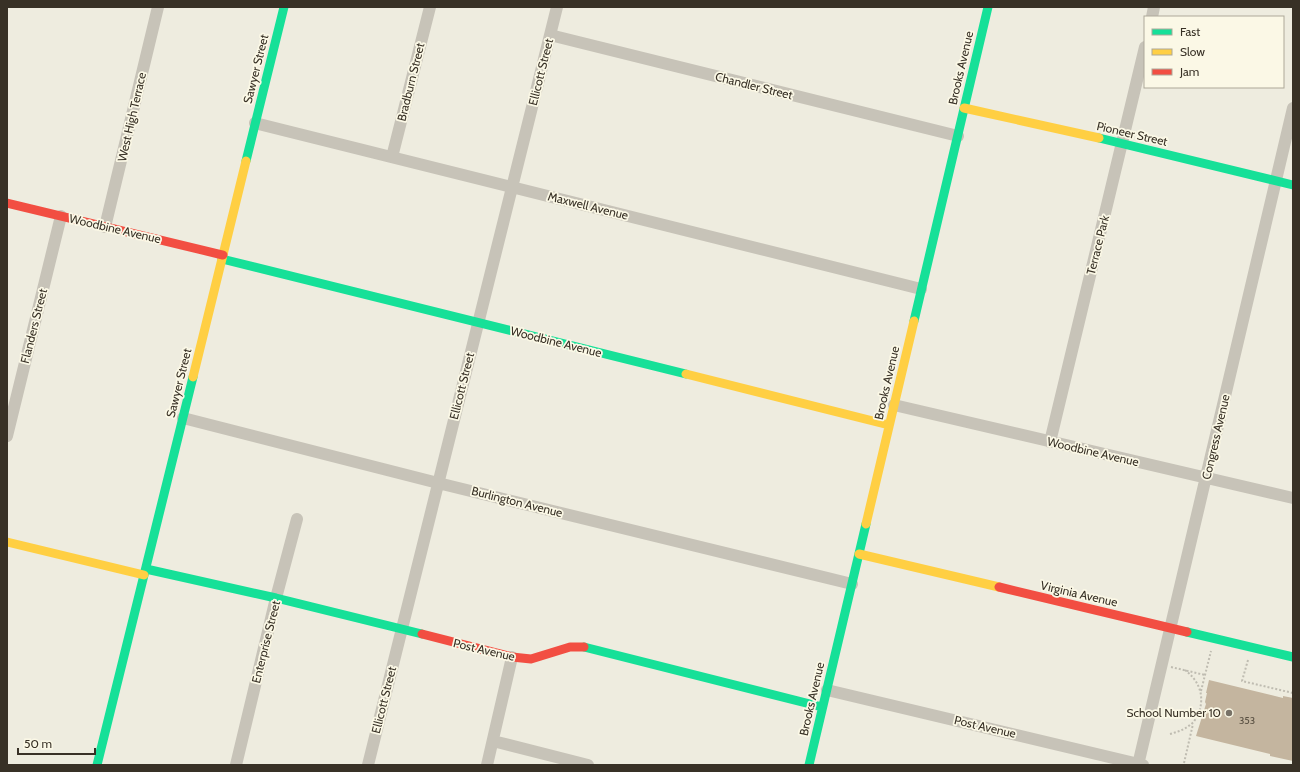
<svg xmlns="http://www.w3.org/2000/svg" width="1300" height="772" viewBox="0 0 1300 772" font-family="Cabin,sans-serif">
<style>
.building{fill:#c4b59f}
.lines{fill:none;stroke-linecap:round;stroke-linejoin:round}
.path{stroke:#bfbcb1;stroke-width:2;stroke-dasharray:2 2;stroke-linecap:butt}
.street{stroke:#c7c3b8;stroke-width:12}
.fast{stroke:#16e098;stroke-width:9}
.slow{stroke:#ffcf43;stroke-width:9}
.jam{stroke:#f24e42;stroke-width:9}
.poi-dot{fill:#787267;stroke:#fbf8e6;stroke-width:1.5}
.labels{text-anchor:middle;stroke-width:3.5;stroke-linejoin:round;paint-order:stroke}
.number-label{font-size:10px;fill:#5b5244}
.street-label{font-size:12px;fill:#383126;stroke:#fbf8e6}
.poi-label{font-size:12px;fill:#383126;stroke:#fbf8e6;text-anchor:end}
</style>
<rect width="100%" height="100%" fill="#eeecdf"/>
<path class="building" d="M1209 680 1283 698V696L1293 698V761L1270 756V754L1196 736 1206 704 1205 702 1207 693H1206Z"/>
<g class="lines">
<path class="path" d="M1248 660 1242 681 1293 693
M1171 667 1205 675
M1201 691 1211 651
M1170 734C1177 732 1184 730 1190 725 1195 722 1198 715 1200 709 1204 693 1198 680 1185 670
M1184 763 1193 724"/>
<path class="street" d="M1152 17 1154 7
M550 35 958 136
M255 123 921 289
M392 157 430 7
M105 227 158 7
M894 405 1293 498
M183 418 438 483 852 584
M7 436 61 216
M1050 442 1145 47
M827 690 1143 765
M493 741 588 765
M236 765 276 598 297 519
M368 765 557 7
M487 765 512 657
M1138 765 1293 108"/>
<path class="fast" d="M1099 138 1293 185
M246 161 284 7
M222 259 686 374
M914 321 988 7
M146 569 276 598 422 634
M1187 632 1293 657
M584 647 822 707
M97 765 193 377
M809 765 866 524"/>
<path class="slow" d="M964 108 1099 138
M686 374 889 425
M193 377 246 161
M866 524 914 321
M7 542 144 575
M859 554 999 587"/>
<path class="jam" d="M7 203 223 255
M999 587 1187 632
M422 634 512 657 531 659 570 647H584"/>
</g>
<circle class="poi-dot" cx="1229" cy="713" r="4"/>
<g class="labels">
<g class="number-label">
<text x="1247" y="724">353</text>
</g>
<g class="street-label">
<text transform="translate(961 68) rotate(-77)" y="4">Brooks Avenue</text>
<text transform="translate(256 69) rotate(-76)" y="4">Sawyer Street</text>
<text transform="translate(541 72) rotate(-76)" y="4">Ellicott Street</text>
<text transform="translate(411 82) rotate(-76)" y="4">Bradburn Street</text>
<text transform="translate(754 86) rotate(14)" y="4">Chandler Street</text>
<text transform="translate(132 117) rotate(-77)" y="4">West High Terrace</text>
<text transform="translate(1132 134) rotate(13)" y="4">Pioneer Street</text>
<text transform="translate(588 206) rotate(14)" y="4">Maxwell Avenue</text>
<text transform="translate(115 229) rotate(13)" y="4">Woodbine Avenue</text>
<text transform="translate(1098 245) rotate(-76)" y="4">Terrace Park</text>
<text transform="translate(34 326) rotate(-76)" y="4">Flanders Street</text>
<text transform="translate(556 342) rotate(14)" y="4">Woodbine Avenue</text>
<text transform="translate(179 383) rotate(-76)" y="4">Sawyer Street</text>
<text transform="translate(887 383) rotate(-77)" y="4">Brooks Avenue</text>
<text transform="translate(462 386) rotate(-76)" y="4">Ellicott Street</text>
<text transform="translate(1216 437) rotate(-77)" y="4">Congress Avenue</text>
<text transform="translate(1093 452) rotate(13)" y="4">Woodbine Avenue</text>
<text transform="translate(517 502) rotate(14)" y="4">Burlington Avenue</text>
<text transform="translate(1079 594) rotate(13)" y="4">Virginia Avenue</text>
<text transform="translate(266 642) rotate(-76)" y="4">Enterprise Street</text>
<text transform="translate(484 650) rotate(13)" y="4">Post Avenue</text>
<text transform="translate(812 699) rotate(-77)" y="4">Brooks Avenue</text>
<text transform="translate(384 700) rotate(-76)" y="4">Ellicott Street</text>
<text transform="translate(985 727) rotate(13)" y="4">Post Avenue</text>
</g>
<g class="poi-label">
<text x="1221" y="717">School Number 10</text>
</g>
</g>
<rect width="1300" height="772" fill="none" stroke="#383126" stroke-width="16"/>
<rect x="1144" y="16" width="140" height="72" fill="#fbf8e6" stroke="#ada899"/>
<rect x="1152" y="29" width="20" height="6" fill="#16e098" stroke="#ada899"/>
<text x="1180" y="36" font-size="12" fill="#383126">Fast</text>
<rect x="1152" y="49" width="20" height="6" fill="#ffcf43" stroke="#ada899"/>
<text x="1180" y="56" font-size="12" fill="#383126">Slow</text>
<rect x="1152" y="69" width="20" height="6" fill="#f24e42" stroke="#ada899"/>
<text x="1180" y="76" font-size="12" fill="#383126">Jam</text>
<path d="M18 748v6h77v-6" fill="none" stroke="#383126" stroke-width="2"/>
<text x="24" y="748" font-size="12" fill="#383126" stroke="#fbf8e6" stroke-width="3" paint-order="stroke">50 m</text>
</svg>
